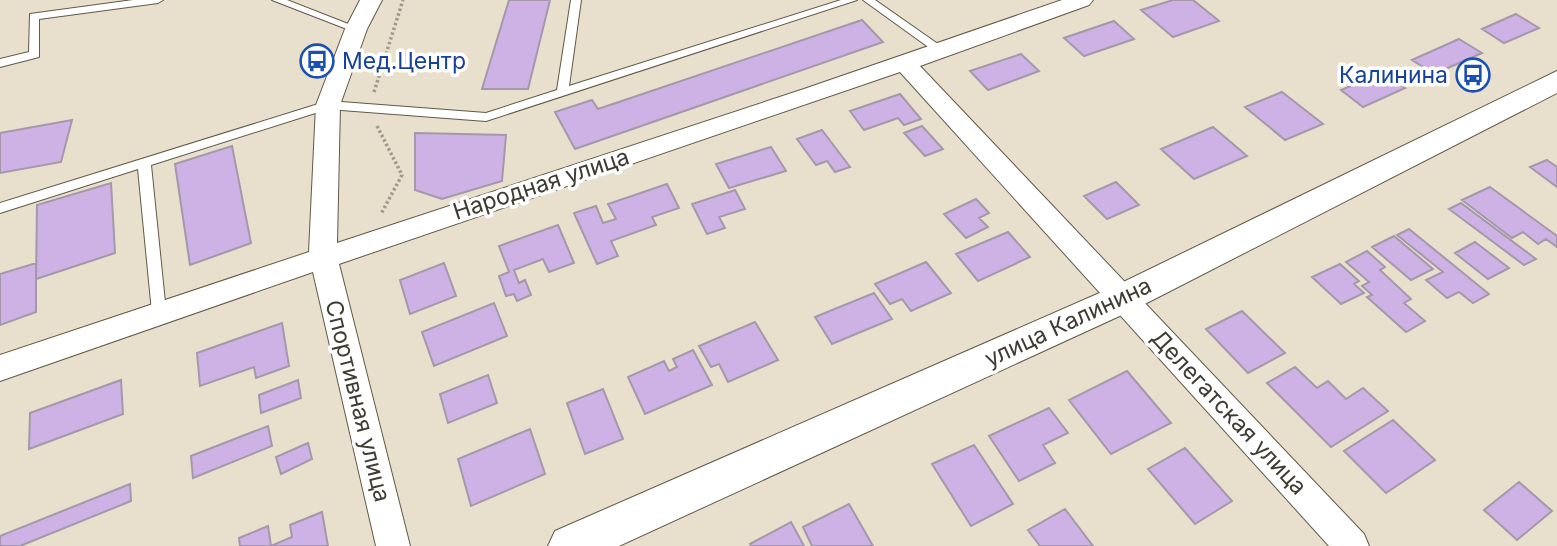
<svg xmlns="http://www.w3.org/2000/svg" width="1557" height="546" viewBox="0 0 1557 546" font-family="Inter,sans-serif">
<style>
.building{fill:#cfb2e5;stroke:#a399aa;stroke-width:2}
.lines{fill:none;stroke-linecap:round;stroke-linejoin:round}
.service-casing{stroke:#615949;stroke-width:2}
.minor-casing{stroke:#615949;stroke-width:2}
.tertiary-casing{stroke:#615949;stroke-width:2}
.path{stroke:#a0998c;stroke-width:3.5;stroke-dasharray:2.5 2.5;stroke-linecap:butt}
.service{fill:#fff;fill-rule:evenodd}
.minor{fill:#fff;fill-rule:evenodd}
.tertiary{fill:#fff;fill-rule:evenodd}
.labels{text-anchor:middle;stroke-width:7;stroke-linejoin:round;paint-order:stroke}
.transit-label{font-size:23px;fill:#164399;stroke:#fff;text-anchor:start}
.street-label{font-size:23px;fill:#3f3c34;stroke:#fff}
</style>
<rect width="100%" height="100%" fill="#e8dfcd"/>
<path class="building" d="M509 0H550L528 89H482Z
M1173 0H1193L1219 21 1173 37 1141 10Z
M1516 14 1539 28 1504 43 1482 29Z
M862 20 883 42 575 149 555 112 592 100 598 109Z
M1114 21 1134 39 1084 56 1064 38Z
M1459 39 1482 53 1434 74 1412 60Z
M1021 54 1039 71 988 90 970 71Z
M1383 73 1405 88 1363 107 1341 90Z
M1282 92 1323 124 1285 140 1245 107Z
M900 94 921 119 904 125 898 118 864 130 850 111Z
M72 120 61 162 0 173V133Z
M922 126 943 149 925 156 904 133Z
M1213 127 1247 156 1194 179 1161 149Z
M822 130 850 167 835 172 827 161 816 165 797 139Z
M415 133 506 135 502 181 442 199 415 190Z
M232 146 251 243 190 265 175 164Z
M771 147 786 171 729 188 716 164Z
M1547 160 1557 167V187L1530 167Z
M1116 182 1139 205 1107 219 1084 196Z
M111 183 115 253 36 279 37 205Z
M667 184 679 208 652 217 656 225 611 241 618 256 597 264 574 213 596 206 603 223 616 219 608 204Z
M1490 187 1557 236V247L1546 239 1538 244 1523 232 1512 238 1462 200Z
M735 190 745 209 719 217 725 228 707 234 692 204Z
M976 199 989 213 979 218 988 227 966 238 944 214Z
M1461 203 1536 259 1524 265 1449 209Z
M558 225 574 263 549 272 543 259 514 270 519 283 525 280 531 295 517 301 514 294 506 296 499 276 509 272 499 246Z
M1409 229 1489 294 1473 303 1459 292 1447 298 1426 280 1443 272 1397 235Z
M1008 232 1030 257 978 281 956 254Z
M1394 236 1433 269 1411 280 1372 247Z
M1475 242 1509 268 1488 279 1455 253Z
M1367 251 1385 267 1380 270 1411 299 1404 303 1425 321 1406 332 1367 297 1372 295 1362 286 1369 282 1346 262Z
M926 262 951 293 911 311 902 299 890 304 875 284Z
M36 263V312L0 325V274Z
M444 263 456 296 410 314 400 280Z
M1340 264 1359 281 1354 284 1364 293 1341 304 1312 277Z
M874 293 892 319 832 344 815 317Z
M494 303 507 336 434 366 422 332Z
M1242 311 1285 353 1248 373 1206 329Z
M755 322 778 360 728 382 719 364 711 367 699 346Z
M282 323 289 366 256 378 254 367 200 386 197 353Z
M693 350 712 385 645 414 628 377 664 361 669 371 677 367 673 359Z
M1295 367 1317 388 1328 381 1346 399 1363 388 1388 411 1331 447 1267 383Z
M1127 371 1171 423 1111 454 1069 400Z
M488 375 497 403 448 423 440 394Z
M121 380 123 414 29 449 30 413Z
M298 380 301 398 261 413 259 395Z
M603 389 623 439 585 454 567 403Z
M1049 408 1068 433 1043 445 1055 463 1019 481 989 436Z
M1393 420 1435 460 1386 493 1344 451Z
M268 426 272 446 193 478 191 456Z
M530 429 545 474 471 506 458 459Z
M308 443 312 459 281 474 276 457Z
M974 445 1013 504 971 526 932 464Z
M1185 448 1232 501 1195 524 1148 469Z
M1519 482 1552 511 1517 540 1484 510Z
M130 484 131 501 20 546H0V536Z
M849 504 873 546H812L803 527Z
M1065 509 1093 546H1040L1028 530Z
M322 512 328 546H240L239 538 268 526 271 546 292 537 290 525Z
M791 522 804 546H751L750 544Z"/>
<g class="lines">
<defs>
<path id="service" d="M133 0H163L158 3 39 19V57L0 67V59L29 52 30 14Z
M272 0H287L361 29 360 31H352Z
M571 0H581L569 86 841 0H857L486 121 328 109 151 165 166 312 164 316 159 318 154 316 152 312 138 169 0 213V203L328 101 486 113 557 90Z
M863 0H875L948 51 946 54H938Z"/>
<path id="minor" d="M360 0H382L367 29 340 105 337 243 804 89 1062 0H1093L1089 5 920 66 1364 534 1369 546H1329L900 72 339 264 410 546H376L313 272 0 381V355L309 252 316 105 345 29Z"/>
<path id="tertiary" d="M1557 71V93L1137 308 619 546H548L555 531 1111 288Z"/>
</defs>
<use href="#service" class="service-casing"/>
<use href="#minor" class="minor-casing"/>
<use href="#tertiary" class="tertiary-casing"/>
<path class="path" d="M374 92 403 0
M377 126 402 175 381 214"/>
<use href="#service" class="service"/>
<use href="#minor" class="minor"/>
<use href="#tertiary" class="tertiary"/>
</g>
<defs>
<symbol id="bus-ring" viewBox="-11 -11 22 22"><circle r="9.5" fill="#fff" stroke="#1a4fb4" stroke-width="1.5"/><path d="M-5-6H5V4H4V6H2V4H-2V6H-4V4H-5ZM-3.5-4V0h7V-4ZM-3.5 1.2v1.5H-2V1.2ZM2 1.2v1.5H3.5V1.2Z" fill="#1a4fb4"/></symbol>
</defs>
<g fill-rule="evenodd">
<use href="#bus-ring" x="298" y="42" width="38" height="38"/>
<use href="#bus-ring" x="1454" y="56" width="38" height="38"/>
</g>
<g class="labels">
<g class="transit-label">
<text x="342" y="69">Мед.Центр</text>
<text x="1448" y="83" text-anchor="end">Калинина</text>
</g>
<g class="street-label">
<text transform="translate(541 184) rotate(-18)" y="8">Народная улица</text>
<text transform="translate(1068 322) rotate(-25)" y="8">улица Калинина</text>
<text transform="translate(358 401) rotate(76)" y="8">Спортивная улица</text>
<text transform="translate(1229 412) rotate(47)" y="8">Делегатская улица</text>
</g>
</g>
</svg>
